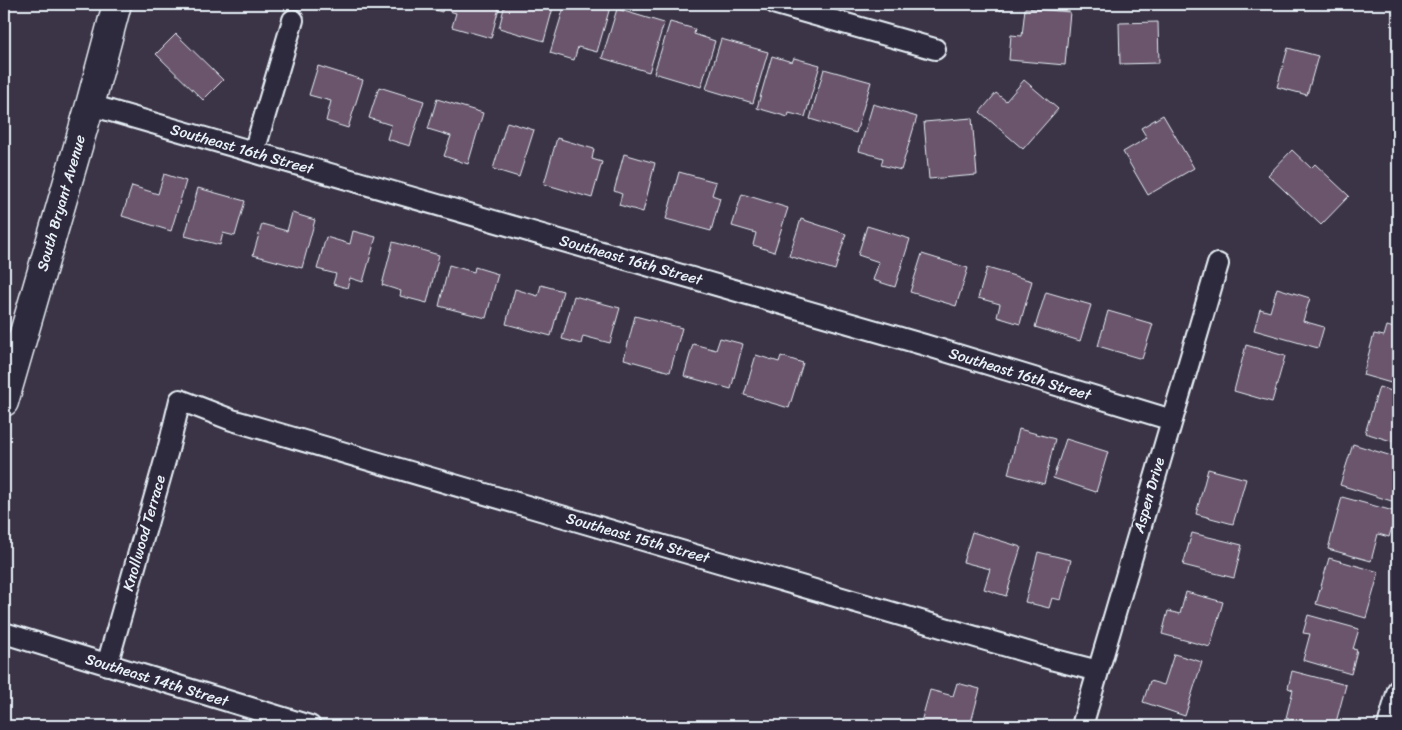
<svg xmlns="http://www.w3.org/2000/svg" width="1402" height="730" viewBox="0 0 1402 730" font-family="Sriracha,sans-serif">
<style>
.building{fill:#6a556c;stroke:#e8f1f8}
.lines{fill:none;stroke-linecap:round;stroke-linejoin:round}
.street-casing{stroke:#e8f1f8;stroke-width:24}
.secondary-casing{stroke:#e8f1f8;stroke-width:31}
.street{stroke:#2f2a3d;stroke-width:20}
.secondary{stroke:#2f2a3d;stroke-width:28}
.labels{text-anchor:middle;stroke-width:5;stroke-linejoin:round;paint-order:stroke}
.street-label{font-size:15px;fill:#e8f1f8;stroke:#2f2a3d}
</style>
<rect width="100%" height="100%" fill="#3b3346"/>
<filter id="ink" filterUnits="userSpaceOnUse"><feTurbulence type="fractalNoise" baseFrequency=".02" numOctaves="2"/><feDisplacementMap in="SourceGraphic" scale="10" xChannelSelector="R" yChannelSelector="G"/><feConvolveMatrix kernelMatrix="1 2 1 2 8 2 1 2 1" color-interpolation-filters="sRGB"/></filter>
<g filter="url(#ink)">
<path class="building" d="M373 4H387L386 8Z
M413 4H444L442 12Z
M451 4H500L491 38 452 27 456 13 449 11Z
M505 4H554L544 41 499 28Z
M565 4H611L597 52 578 47 574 60 550 53Z
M993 4H1007L1001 11Z
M1025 8 1070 12 1065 65 1009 60 1011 35 1022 36Z
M617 9 664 23 649 72 602 58Z
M670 22 695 29 694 34 715 41 701 87 654 73Z
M1158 22 1159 63 1120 64 1119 23Z
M176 34 223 80 203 100 156 54Z
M721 39 768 52 753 103 706 89Z
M1288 48 1318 56 1307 95 1277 87Z
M772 56 792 62 794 58 820 65 805 117 789 113 788 117 757 108Z
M318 66 363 80 348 128 326 121 331 101 309 95Z
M824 69 871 82 856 133 810 119Z
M1024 80 1058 109 1023 149 980 112 996 93 1006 101Z
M379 87 424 101 410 146 387 139 391 125 369 118Z
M437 99 483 113 468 164 444 156 451 136 428 129Z
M873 104 917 117 901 170 881 165 883 158 859 151Z
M1163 115 1194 168 1148 195 1123 152 1147 138 1141 128Z
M972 118 977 175 929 179 924 122Z
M507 122 534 130 519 177 493 169Z
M557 138 594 149 592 159 602 162 592 198 544 184Z
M1292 150 1311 168 1315 164 1349 196 1321 225 1268 175Z
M624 154 655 163 643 212 619 205 622 194 614 191Z
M679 172 716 182 712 195 720 198 711 231 666 219Z
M164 174 186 181 171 231 122 216 132 186 158 194Z
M198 188 245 201 235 236 223 233 220 245 185 236Z
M742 194 788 208 774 252 753 245 756 233 732 226Z
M292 213 315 220 302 268 253 255 262 224 287 231Z
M801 219 846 234 835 270 789 256Z
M867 226 910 239 895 287 873 280 879 262 858 255Z
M353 231 376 237 363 282 350 278 347 288 333 284 336 274 317 269 326 237 350 244Z
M393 242 439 255 427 303 400 296 401 291 382 285Z
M922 254 968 268 956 306 910 292Z
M449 265 474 272 475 267 498 274 486 318 439 306Z
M987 268 1032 281 1020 324 997 317 1000 304 978 298Z
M541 285 563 291 551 336 506 324 515 289 538 296Z
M1277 288 1310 298 1303 321 1324 327 1318 348 1254 330 1260 309 1270 312Z
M1046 292 1091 305 1080 341 1035 327Z
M574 296 620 308 610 343 583 336 581 344 562 339Z
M1108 311 1153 324 1142 359 1098 346Z
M635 316 682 328 670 372 624 359Z
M1387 326 1398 329V385L1363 375 1374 334 1384 336Z
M720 338 743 344 731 389 684 376 693 344 716 350Z
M1246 345 1285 356 1272 402 1234 391Z
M756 355 779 362 781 356 803 363 789 408 744 395Z
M1379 387 1398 393V443L1365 433Z
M1019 429 1055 439 1044 484 1008 474Z
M1066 439 1108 452 1096 492 1053 478Z
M1353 444 1398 458V470L1396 476H1398V503L1340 485Z
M1208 469 1246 479 1233 524 1196 514Z
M1342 497 1397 512 1389 537 1378 534 1371 561 1328 549Z
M972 532 1021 547 1006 596 984 589 990 569 963 562Z
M1192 533 1242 545 1234 578 1183 565Z
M1038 552 1071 560 1061 600 1052 598 1049 608 1025 602Z
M1329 558 1379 572 1366 618 1316 604Z
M1186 592 1223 602 1210 647 1162 634 1168 611 1180 614Z
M1308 615 1359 629 1353 649 1357 650 1351 674 1303 660 1310 634 1303 633Z
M1174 654 1202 662 1185 716 1143 702 1150 681 1164 685Z
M1292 671 1346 685 1335 726H1317L1286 718 1293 690 1288 688Z
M957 683 980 689 970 726H935L921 722 930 690 953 696Z
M1136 719 1162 726H1134Z"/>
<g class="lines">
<defs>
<path id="street" d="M776 4 935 49
M90 105 925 345 1172 420
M254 152 293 20
M4 633 310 726
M107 665 168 450 180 400 232 420 1051 659 1098 671
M1082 726 1218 264
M1388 726 1398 690"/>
<path id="secondary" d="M4 402 90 105 117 4"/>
</defs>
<use href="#street" class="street-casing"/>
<use href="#secondary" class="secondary-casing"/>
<use href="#street" class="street"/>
<use href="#secondary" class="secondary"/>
</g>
</g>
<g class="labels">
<g class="street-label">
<text transform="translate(242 149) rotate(16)" y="5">Southeast 16th Street</text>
<text transform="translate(61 203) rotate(-74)" y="5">South Bryant Avenue</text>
<text transform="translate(631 260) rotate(16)" y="5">Southeast 16th Street</text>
<text transform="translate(1020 374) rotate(17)" y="5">Southeast 16th Street</text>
<text transform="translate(1149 495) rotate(-74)" y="5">Aspen Drive</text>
<text transform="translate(144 533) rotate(-74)" y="5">Knollwood Terrace</text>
<text transform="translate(638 538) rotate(16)" y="5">Southeast 15th Street</text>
<text transform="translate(157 680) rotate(17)" y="5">Southeast 14th Street</text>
</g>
</g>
<rect width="1402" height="730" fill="none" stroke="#2f2a3d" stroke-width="20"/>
<rect x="10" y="10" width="1382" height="710" fill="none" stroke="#e8f1f8" stroke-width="2" filter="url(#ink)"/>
</svg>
